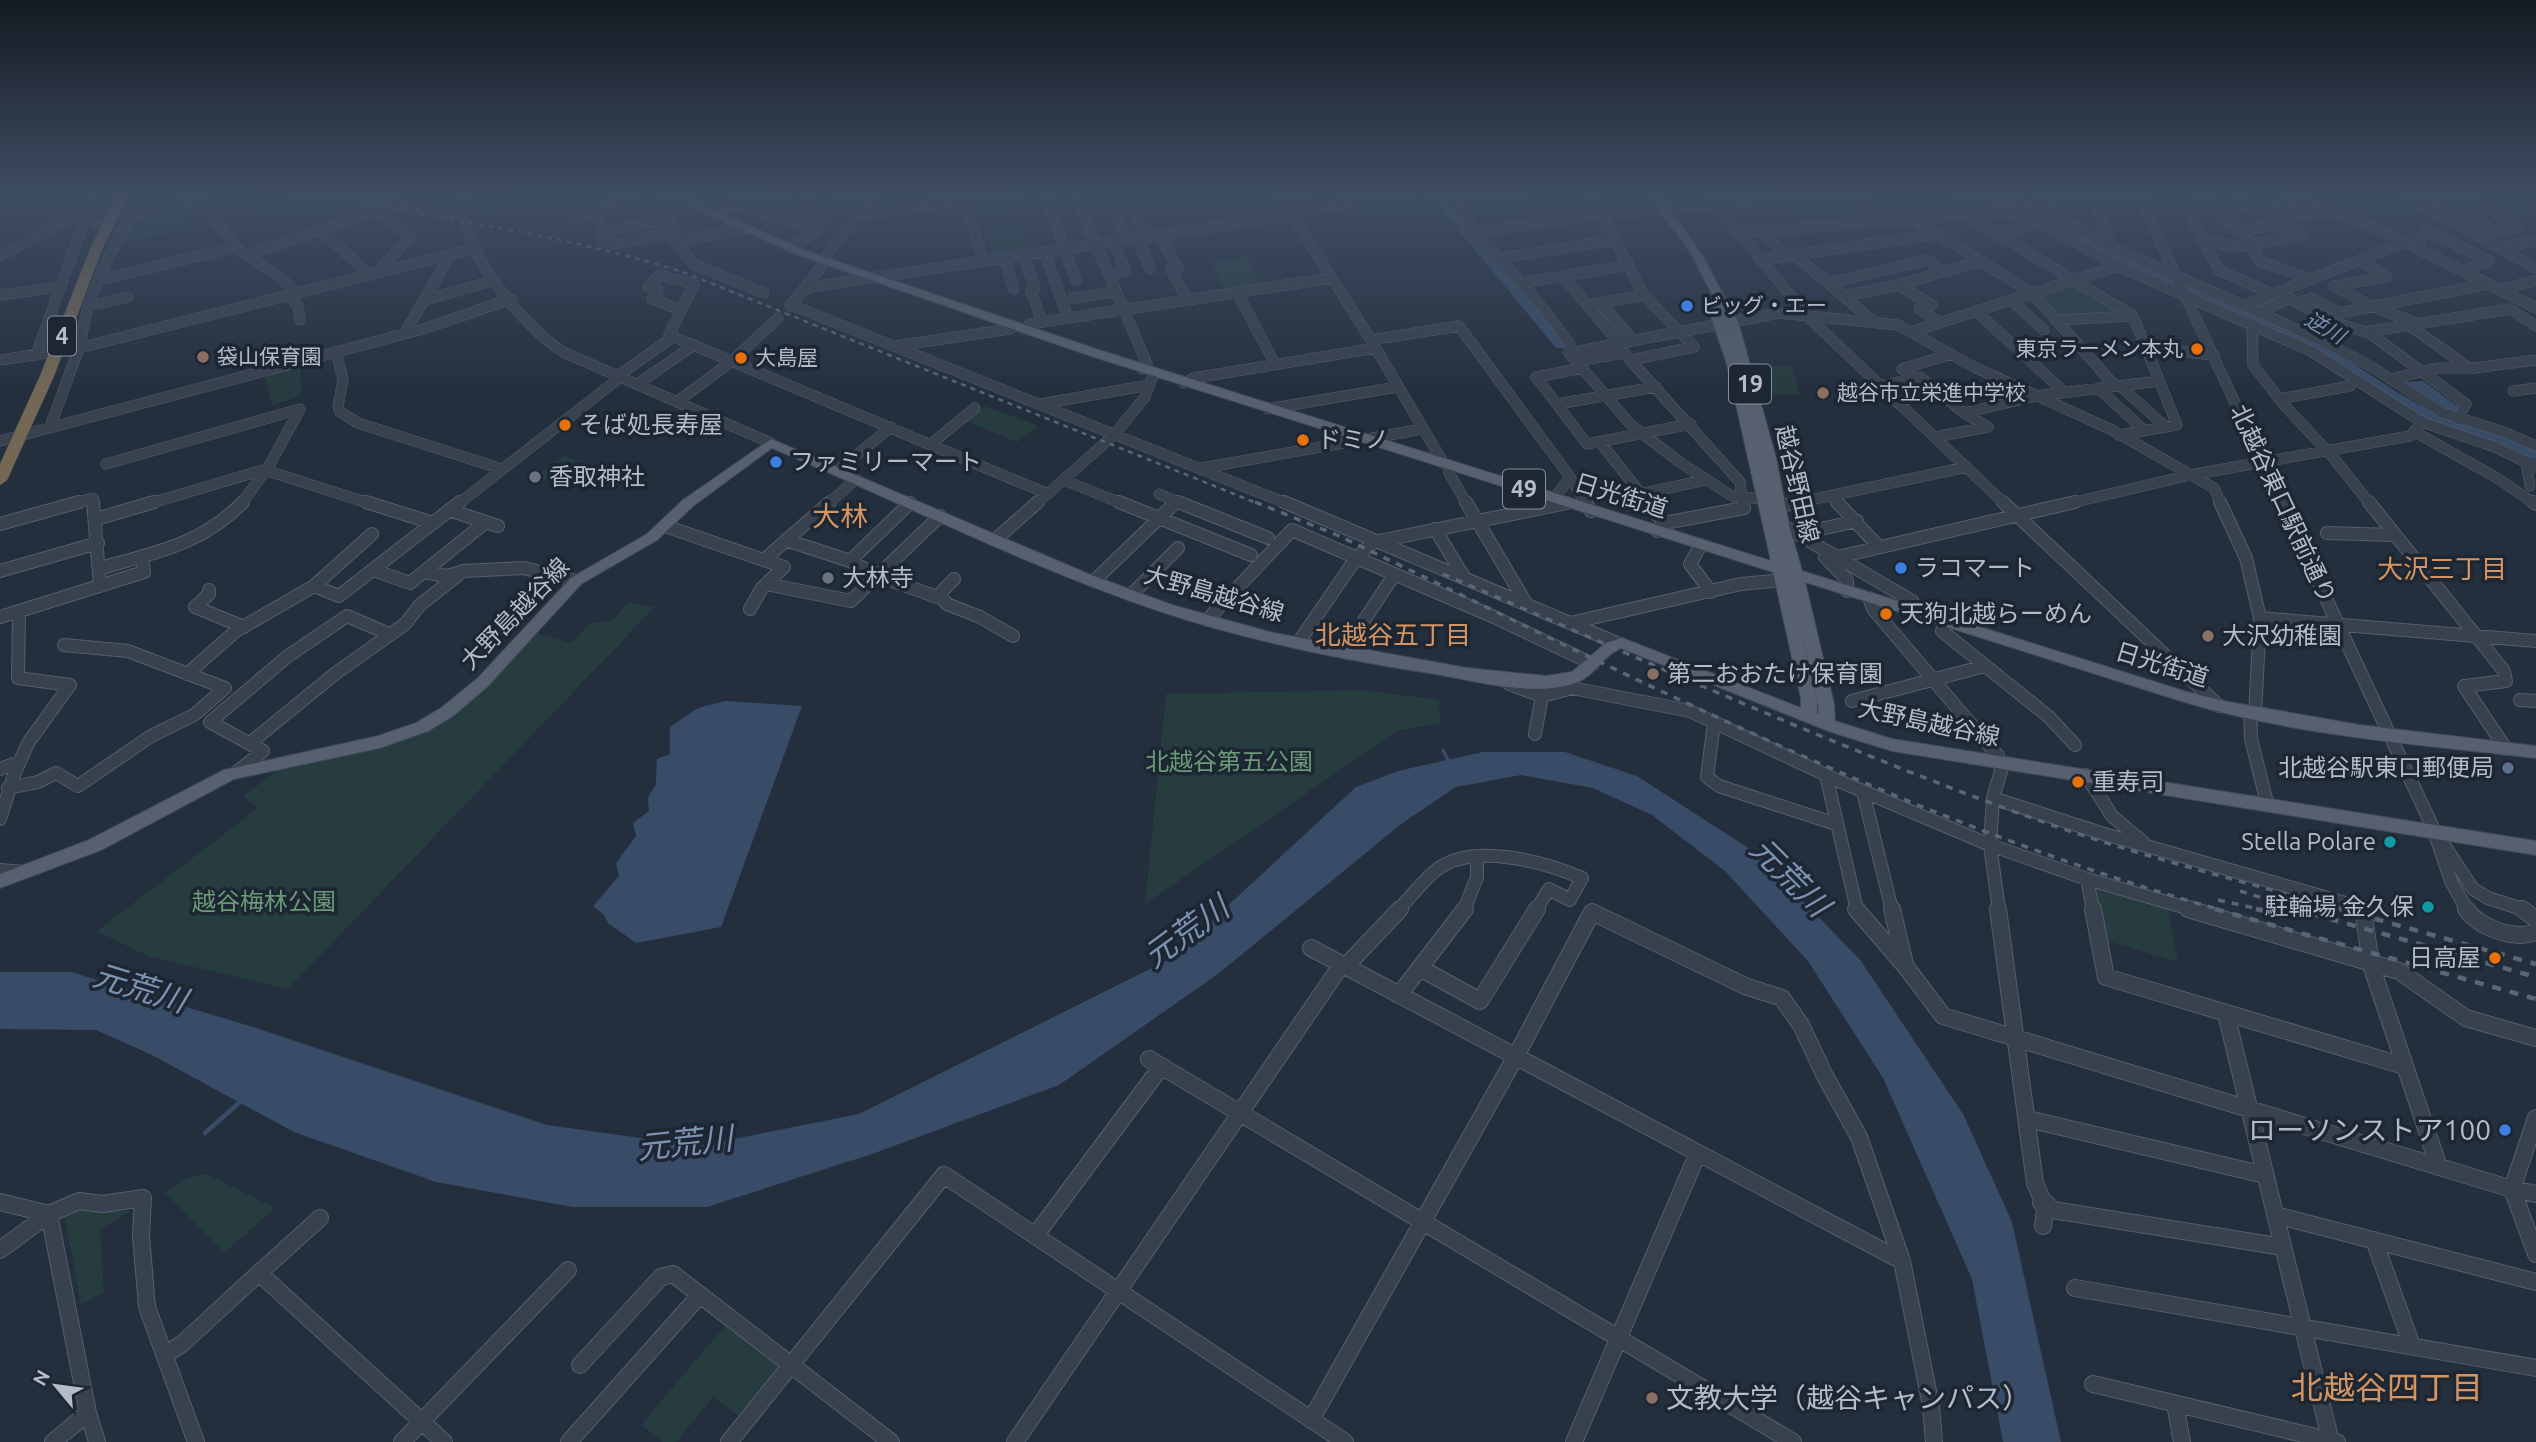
<svg xmlns="http://www.w3.org/2000/svg" width="2536" height="1442" viewBox="0 0 2536 1442" font-family="Ubuntu,'Noto Sans JP',sans-serif">
<style>
.green{fill:#263c3f}
.water{fill:#394c67}
.lines{fill:none;stroke-linecap:round;stroke-linejoin:round}
.stream-far1{stroke:#394c67;stroke-width:3.5}
.stream{stroke:#394c67;stroke-width:4.5}
.river{fill:#394c67;fill-rule:evenodd}
.minor-tunnel{stroke:#3a4453;stroke-width:10;stroke-dasharray:10 4.5;stroke-linecap:butt}
.minor-far2-casing{stroke:#565f6c;stroke-width:11}
.minor-far1-casing{stroke:#565f6c;stroke-width:14}
.minor-casing{stroke:#565f6c;stroke-width:18}
.major-casing{stroke:#414a57;stroke-width:2}
.highway-casing{stroke:#434c59;stroke-width:1}
.minor-far2{stroke:#38414e;stroke-width:10}
.minor-far1{stroke:#38414e;stroke-width:12}
.minor{stroke:#38414e;stroke-width:16}
.major{fill:#56606e;fill-rule:evenodd}
.highway{fill:#746855;fill-rule:evenodd}
.rail-far2{stroke:#5a6575;stroke-width:2.5;stroke-dasharray:5 5;stroke-linecap:butt}
.rail-far1{stroke:#5a6575;stroke-width:3.5;stroke-dasharray:7 7;stroke-linecap:butt}
.rail{stroke:#5a6575;stroke-width:4.5;stroke-dasharray:9 9;stroke-linecap:butt}
.shop-dot{fill:#3f7fe0;stroke:#1d2633;stroke-width:2.5}
.food-dot{fill:#e8710a;stroke:#1d2633;stroke-width:2.5}
.education-dot{fill:#8d6e63;stroke:#1d2633;stroke-width:2.5}
.worship-dot{fill:#6b7280;stroke:#1d2633;stroke-width:2.5}
.service-dot{fill:#5c6f8a;stroke:#1d2633;stroke-width:2.5}
.culture-dot{fill:#0f9aa8;stroke:#1d2633;stroke-width:2.5}
.labels{text-anchor:middle;stroke-width:7;stroke-linejoin:round;paint-order:stroke}
.far-poi-label{font-size:21px;fill:#b4bcc9;stroke:#1d2633;text-anchor:start}
.far-water-label{font-size:21px;font-style:italic;fill:#7c92b1;stroke:#1d2633}
.shield{fill:#1d2633;stroke:#878f9c;stroke-width:2}
.shield-label{font-size:23px;font-weight:bold;fill:#b4bcc9}
.poi-label{font-size:24px;fill:#b4bcc9;stroke:#1d2633;text-anchor:start}
.street-label{font-size:24px;fill:#b4bcc9;stroke:#1d2633}
.park-label{font-size:24px;fill:#6b9a76;stroke:#1d2633}
.neighbourhood-label{font-size:26px;fill:#d59563;stroke:#1d2633}
.quarter-label{font-size:28px;fill:#d59563;stroke:#1d2633}
.near-poi-label{font-size:28px;fill:#b4bcc9;stroke:#1d2633;text-anchor:end}
.near-water-label{font-size:32px;font-style:italic;fill:#7c92b1;stroke:#1d2633}
.near-neighbourhood-label{font-size:32px;fill:#d59563;stroke:#1d2633}
</style>
<rect width="100%" height="100%" fill="#242f3e"/>
<path class="green" d="M182 206 184 230 120 244 133 217Z
M1019 223 1030 251 994 257 984 228Z
M1247 257 1262 287 1226 292 1211 262Z
M2073 282 2128 315 2057 319 2036 294Z
M300 362 301 396 272 405 264 372Z
M1763 365 1792 367 1800 395 1770 394Z
M985 406 1039 426 1017 442 965 421Z
M564 456 591 467 563 487 535 477Z
M629 603 655 607 288 989 148 956 97 931 258 808 243 796 283 767 423 731 535 633 572 643 589 624 612 620Z
M1362 690 1439 700 1440 723 1397 731 1145 904 1166 694Z
M2095 888 2168 908 2178 962 2105 940Z
M207 1174 275 1208 224 1253 164 1192 188 1178Z
M73 1209 131 1211 100 1229 104 1292 81 1305 64 1213Z
M728 1322 787 1366 744 1420 713 1397 676 1442H663L641 1425Z"/>
<path class="water" d="M2423 381 2459 407 2457 415 2402 382Z
M725 701 802 706 721 927 636 943 608 923 604 915 593 906 619 876 616 863 636 836 633 823 649 811 648 798 656 784 657 759 670 754V727L698 708Z
M1483 752H1565L1637 776 1759 855 1861 961 1963 1114 2012 1222 2061 1442H2003L1972 1279 1883 1078 1808 961 1725 871 1652 815 1593 788 1521 775 1456 787 1401 824 1218 974 1059 1085 872 1154 707 1207H573L436 1182 294 1132 152 1055 96 1030 0 1029V972H71L256 1028 547 1125 698 1146 859 1114 1170 959 1356 787 1398 771Z"/>
<g class="lines">
<path class="stream-far1" d="M1443 750 1450 764"/>
<path class="stream" d="M205 1133 240 1102"/>
<path class="river" d="M1427 192H1440L1566 342 1568 345 1566 348H1556Z
M1967 192C2012 192 2050 220 2089 240 2159 275 2234 299 2304 334 2348 357 2387 389 2431 411 2465 428 2502 433 2536 449V460L2500 444 2452 432 2419 417 2333 361 2291 339 2080 246 2029 217Z"/>
<path class="minor-tunnel" d="M91 225 130 216"/>
<defs>
<path id="minor-far2" d="M320 192 464 215
M465 192C463 203 462 214 465 224 478 269 525 327 563 352L771 443
M659 192 676 241 693 264 764 293
M742 192 783 196
M1044 192 1076 280
M1074 192 1147 364 1142 369
M1278 192 1371 340 1444 464
M1428 192 1432 197
M1442 192 1477 232 1603 214 1872 192
M1589 192 1644 295 1694 347 1631 360
M1706 192 1807 316 2005 504
M1851 192 1878 221
M1955 192 2038 222 2118 266 2311 351 2422 422 2495 447 2536 467
M1986 192 2057 217 2109 246 2321 340 2372 367 2443 413 2504 432 2536 446
M2137 192 2282 504
M2213 192 2197 194 2252 244 2259 261 2310 279
M2280 192 2377 228 2536 308
M2399 192 2536 268
M1280 195 1305 192
M2406 196 2425 192
M2093 199 2111 247
M965 200 983 260
M2436 200 2496 232
M2239 202 2251 210 2302 201
M732 203 815 230
M1451 203 1527 192
M2031 204 2138 195
M2418 204 2455 195 2493 211 2518 226 2477 236
M2211 209 2189 212 2219 270 2272 294
M597 210 605 242 615 244 674 232
M1291 212 1415 192
M712 213 732 203 737 197
M1136 213 1147 236
M857 215 1022 192
M1966 215 2133 316 2177 425 2119 435
M2273 217 2328 211
M1117 218 1125 239
M575 219 638 192
M1915 220 2032 293 2115 386
M791 221 815 192
M320 229 370 275
M604 231 669 219
M1764 231 1785 257
M2237 231 2284 224 2303 236 2252 244
M1477 232 1543 308 1570 344 1569 353 1631 425 1681 463 1732 496 1763 499
M1738 233 2006 211
M1998 234 2038 222
M1160 235 1178 268 1171 269 1187 300
M1137 238 1150 269
M676 241 746 229
M2205 243 2254 247
M790 248 811 235 844 192 866 203
M2417 248 2426 230 2489 261 2463 271
M2499 248 2536 240
M1044 251 1068 318
M1023 254 1035 288 1031 291 1042 322
M248 255 372 212 380 213 411 236 380 270
M0 256 89 208 93 192
M1796 256 1874 322
M1004 257 1014 289
M1500 258 1615 240
M1760 260 1938 234
M822 261 875 192
M1109 275 1125 271 1114 241
M1563 276 1619 343
M99 280 236 247
M1521 283 1629 265
M1828 283 1927 260 1945 272
M1898 285 1932 305 1919 309 1939 322
M2334 286 2369 305 2416 323
M2334 286 2387 277 2361 261
M804 289 825 262
M2500 290 2536 280
M1237 292 1275 364
M0 295 61 287
M289 295 298 306 300 320
M1844 296 1898 285 1981 261
M1073 298 1115 292
M425 300 495 280
M2011 300 2044 330
M1600 303 1633 340
M2298 303 2312 298 2340 313 2488 284
M791 305 1288 504
M1588 305 1644 295
M88 306 128 297
M790 306 802 291 810 287 1293 215
M2243 306 2405 242
M681 310 652 299 658 291 648 287 660 275 694 284 669 335 1048 494
M1976 311 2064 392
M2259 313 2289 298 2332 322 2366 332 2510 309 2536 326
M2056 320 2133 316
M2252 324 2253 365 2284 405 2332 456 2370 504
M2410 326 2469 368
M1024 329 1030 324 1042 322 1332 278
M1911 332 2118 266
M2368 332 2466 404 2458 419
M405 333 450 255
M1371 340 1459 326 1570 477 1586 504
M895 346 1010 329 1014 326
M2146 348 2214 355
M336 351 343 380 338 406 340 412 358 423 502 469
M1569 353 1779 313 1898 325 1974 367 2112 430 2214 488 2221 504
M36 355 89 208
M0 360 79 348 476 248
M1576 361 1624 353 1740 482 1743 504
M1583 368 1536 377 1587 444 1691 424
M619 375 673 337
M1915 378 1902 369 1951 354
M2390 379 2438 368H2474L2536 360
M639 383 694 345
M1184 383 1194 378 1376 348
M1880 386 1920 377 1964 413 1988 427 1935 437
M2120 386 2166 427
M2098 388 2144 430
M2513 391 2536 388
M2279 399 2350 386
M678 401 732 361 778 318
M1896 402 1939 392
M1040 404 1150 385
M1557 404 1656 387
M1268 409 1397 387
M1964 413 2036 396 2159 381
M50 427 79 348 88 306 102 271 130 216 200 200 239 250 280 277 297 293
M2415 432 2497 478 2535 504
M0 441 423 329 511 299
M1371 441 1373 438 1422 429
M1600 442 1649 504
M931 444 975 408
M2526 461 2530 486
M106 464 300 409 269 466 241 504
M1452 467 1449 473 1467 504
M1202 468 1349 442 1354 436
M837 471 891 427
M1064 480 1123 504
M1159 494 1183 504
M1640 494 1705 480
M1832 496 1839 504
M1554 499 1570 477
M73 504 93 498V504
M148 504 259 471H268L371 504
M458 504 622 376
M828 504 856 479
M1036 504 1114 435 1145 397 1154 372
M1174 504 1177 501
M1564 504 1567 503
M1791 504 1967 467
M2067 504 2190 475 2410 436 2422 422"/>
<path id="minor-far1" d="M93 502 100 586
M366 502 433 523
M1119 502 1251 555
M1178 502 1268 538
M1284 502 1617 643
M1466 502 1526 603
M1585 502 1591 511
M1647 502 1664 523
M1837 502 1878 546
M2003 502 2219 706
M2220 502 2246 558 2260 618 2255 715
M2281 502 2434 830 2473 889 2488 898 2525 910
M2369 502 2504 671 2506 681 2464 686 2506 749
M2533 502 2536 504
M1780 506 1800 502
M449 510 498 526
M96 519 154 502
M0 524 79 502
M1782 525 1912 601 1917 613
M665 526 784 567 762 588 750 609
M1435 529 1464 577
M1657 531 1664 523 1744 508 1743 502
M2327 533 2394 535
M1798 534 1857 521
M786 540 850 561 876 575 937 597 954 579
M995 540 1038 502
M1701 545 1690 564 1711 592
M1825 557 1847 580V591
M765 559 830 502
M1829 559 2075 502
M850 561 910 503
M101 568C157 552 201 545 243 502
M373 570 410 583 486 522
M0 571 98 543
M424 572 445 576 458 573
M1094 581 1176 502
M766 584 851 601 940 516
M314 586 339 596 460 502
M209 590V594L195 607 244 627
M939 595 947 604 980 617 1013 636
M1131 595 1178 548
M1869 598 1874 610 1998 756 2001 771 1993 798 2101 833 2363 908V910
M0 617 144 572 142 556
M2260 618 2536 641
M1207 620 1292 530 1494 617 1593 664
M1945 622 1942 631 2049 717 2075 745
M1570 623 1741 584 1782 580
M1298 643 1357 557 1374 542 1567 503
M1348 653 1365 619 1394 575
M187 674 236 631 314 586 372 534
M1506 679 1509 684 1542 696 1535 734
M1561 681 1572 688 1690 711 1839 781 1990 845 2087 879 2194 910
M1542 696 1572 688
M2520 700 2536 701
M1852 701 1985 666
M2250 714 2251 739 2267 803
M1714 723 1707 777 1719 786 1836 824
M250 743 336 673 405 624 420 605 463 571 524 568 576 581
M0 769 19 762
M238 771 263 751 210 722 288 656 347 616 389 634
M1826 775 1857 910
M2086 775 2112 816 2144 843
M8 788 38 782 56 773 78 786 151 736 194 715 225 688 128 651 64 645
M1863 792 1892 910
M1993 798 1990 845 1999 910
M0 819 14 775 28 743 70 685 18 678 19 611
M2435 834 2451 881 2467 910
M0 870 25 872
M2087 879 2093 910
M1398 910C1410 898 1422 882 1435 871 1471 841 1545 862 1582 878L1570 900 1549 889 1536 910
M1464 910 1477 877V859"/>
<path id="minor" d="M1856 909 1906 967 1943 1016 2512 1189 2536 1194
M1892 909 1905 964
M1998 909 2035 1183 2042 1199 2053 1210 2283 1247
M2093 909 2106 977 2404 1066
M2188 909 2399 971 2466 1018 2536 1038
M2363 909 2371 965 2439 1167
M2466 909C2479 927 2514 941 2536 932
M2522 909 2536 919
M1311 948 1902 1261
M1346 966 1400 909
M1420 968 1480 1001 1537 909
M1399 995 1465 909
M2226 1014 2331 1442
M1149 1059 1793 1442
M2536 1118 2512 1189 2536 1254
M2028 1119 2265 1175
M0 1202 49 1214
M2041 1203H2046L2043 1226
M49 1214 88 1413 97 1442
M2275 1215 2536 1282
M1035 1236 1161 1067
M2374 1240 2412 1346
M0 1250 49 1214 79 1201 103 1204 143 1198 141 1236 147 1307 196 1442
M259 1273 320 1218
M2075 1288 2536 1368
M166 1354 182 1344 259 1273 444 1442
M580 1365 661 1277 673 1274 891 1442
M2093 1384 2337 1442
M2175 1404 2182 1442
M1311 1420 1516 1056 1592 912 1745 986 1782 998 1801 1025 1825 1076 1859 1137 1902 1261 1931 1406 1934 1442
M53 1442 88 1413
M402 1442 568 1270
M569 1442 700 1295
M729 1442 944 1175 1345 1442
M1015 1442 1342 964
M1574 1442 1698 1153"/>
<path id="major" d="M669 192H681L716 211 809 252 1099 350 1771 561 1727 364 1707 305 1716 302 1692 255 1647 192H1657L1702 255 1738 322 1776 458 1789 525 1802 571 2187 692 2229 702 2360 725 2536 746V758C2417 744 2295 736 2181 701L1805 582 1834 704 1835 721 1892 739 2536 841V855L1892 751 1831 732 1621 648C1598 658 1596 680 1565 686 1522 695 1472 680 1429 673 1339 659 1249 641 1162 612 1028 567 902 503 772 448L693 506 657 540 581 584 488 686 453 716 428 731 380 748 234 779 101 850 0 888V874L89 840 224 770 378 736 416 723 441 708 478 678 571 578 647 534 683 500 771 439 1091 575 1172 605 1274 633 1467 668 1546 676 1572 672 1606 643 1622 638 1801 708V698L1773 572 1091 356 801 256 708 215ZM1789 577 1818 704 1819 714H1817V698Z"/>
<path id="highway" d="M117 192H129L101 252 54 376 7 480 0 485V464L40 376 89 252Z"/>
</defs>
<use href="#minor-far2" class="minor-far2-casing"/>
<use href="#minor-far1" class="minor-far1-casing"/>
<use href="#minor" class="minor-casing"/>
<use href="#major" class="major-casing"/>
<use href="#highway" class="highway-casing"/>
<use href="#minor-far2" class="minor-far2"/>
<use href="#minor-far1" class="minor-far1"/>
<use href="#minor" class="minor"/>
<use href="#major" class="major"/>
<use href="#highway" class="highway"/>
<path class="rail-far2" d="M271 192C410 213 548 230 683 272L1259 504"/>
<path class="rail-far1" d="M1255 502 1337 535C1626 673 1912 824 2221 910
M1443 574C1635 656 1825 743 2021 814 2127 853 2237 880 2346 910
M2240 891 2301 910
M2218 900 2263 910"/>
<path class="rail" d="M2215 909 2536 999
M2256 909 2296 918
M2295 909 2536 977
M2340 909 2536 964"/>
</g>
<linearGradient id="sky" x2="0" y2="1"><stop stop-color="#141a22"/><stop offset="0.49" stop-color="#3f4d63"/><stop offset="1" stop-color="#3f4d63" stop-opacity="0"/></linearGradient>
<rect width="2536" height="394" fill="url(#sky)"/>
<g class="shop-dot">
<circle cx="1687" cy="306" r="7"/>
<circle cx="776" cy="462" r="7"/>
<circle cx="1901" cy="568" r="7"/>
<circle cx="2505" cy="1130" r="7"/>
</g>
<g class="food-dot">
<circle cx="2197" cy="349" r="7"/>
<circle cx="741" cy="358" r="7"/>
<circle cx="565" cy="425" r="7"/>
<circle cx="1303" cy="440" r="7"/>
<circle cx="1886" cy="614" r="7"/>
<circle cx="2078" cy="782" r="7"/>
<circle cx="2495" cy="958" r="7"/>
</g>
<g class="education-dot">
<circle cx="203" cy="357" r="7"/>
<circle cx="1823" cy="393" r="7"/>
<circle cx="2208" cy="636" r="7"/>
<circle cx="1653" cy="674" r="7"/>
<circle cx="1652" cy="1398" r="7"/>
</g>
<g class="worship-dot">
<circle cx="535" cy="477" r="7"/>
<circle cx="828" cy="578" r="7"/>
</g>
<circle class="service-dot" cx="2508" cy="768" r="7"/>
<g class="culture-dot">
<circle cx="2390" cy="842" r="7"/>
<circle cx="2428" cy="907" r="7"/>
</g>
<g class="labels">
<g class="far-poi-label">
<text x="1701" y="313">ビッグ・エー</text>
<text x="2183" y="356" text-anchor="end">東京ラーメン本丸</text>
<text x="217" y="364">袋山保育園</text>
<text x="755" y="365">大島屋</text>
<text x="1837" y="400">越谷市立栄進中学校</text>
</g>
<g class="far-water-label">
<text transform="translate(2325 328) rotate(30)" y="7">逆川</text>
</g>
<g class="shield">
<rect x="48" y="316.5" width="28" height="39" rx="5"/>
<rect x="1729" y="364.5" width="42" height="39" rx="5"/>
<rect x="1503" y="469.5" width="42" height="39" rx="5"/>
</g>
<g class="shield-label">
<text x="62" y="344">4</text>
<text x="1750" y="392">19</text>
<text x="1524" y="497">49</text>
</g>
<g class="poi-label">
<text x="579" y="433">そば処長寿屋</text>
<text x="1317" y="448">ドミノ</text>
<text x="790" y="470">ファミリーマート</text>
<text x="549" y="485">香取神社</text>
<text x="1915" y="576">ラコマート</text>
<text x="842" y="586">大林寺</text>
<text x="1900" y="622">天狗北越らーめん</text>
<text x="2222" y="644">大沢幼稚園</text>
<text x="1667" y="682">第二おおたけ保育園</text>
<text x="2494" y="776" text-anchor="end">北越谷駅東口郵便局</text>
<text x="2092" y="790">重寿司</text>
<text x="2376" y="850" text-anchor="end">Stella Polare</text>
<text x="2414" y="915" text-anchor="end">駐輪場 金久保</text>
<text x="2481" y="966" text-anchor="end">日高屋</text>
</g>
<g class="street-label">
<text transform="translate(1797 484) rotate(77)" y="8">越谷野田線</text>
<text transform="translate(1621 496) rotate(17)" y="8">日光街道</text>
<text transform="translate(2283 504) rotate(65)" y="8">北越谷東口駅前通り</text>
<text transform="translate(1214 594) rotate(16)" y="8">大野島越谷線</text>
<text transform="translate(515 614) rotate(-46)" y="8">大野島越谷線</text>
<text transform="translate(2162 665) rotate(17)" y="8">日光街道</text>
<text transform="translate(1929 723) rotate(12)" y="8">大野島越谷線</text>
</g>
<g class="park-label">
<text x="1229" y="770">北越谷第五公園</text>
<text x="264" y="910">越谷梅林公園</text>
</g>
<g class="neighbourhood-label">
<text x="2442" y="578">大沢三丁目</text>
<text x="1393" y="644">北越谷五丁目</text>
</g>
<g class="quarter-label">
<text x="840" y="526">大林</text>
</g>
<g class="near-poi-label">
<text x="2491" y="1140">ローソンストア100</text>
<text x="1666" y="1408" text-anchor="start">文教大学（越谷キャンパス）</text>
</g>
<g class="near-water-label">
<text transform="translate(1790 877) rotate(45)" y="11">元荒川</text>
<text transform="translate(1186 932) rotate(-36)" y="11">元荒川</text>
<text transform="translate(140 988) rotate(17)" y="11">元荒川</text>
<text transform="translate(685 1143) rotate(-6)" y="11">元荒川</text>
</g>
<g class="near-neighbourhood-label">
<text x="2387" y="1399">北越谷四丁目</text>
</g>
</g>
<g transform="translate(56 1386) rotate(299)" stroke="#1d2633" stroke-width="5" paint-order="stroke">
<path d="M0-5L12 26L0 18L-12 26Z" fill="#b4bcc9"/>
<text y="-10" font-size="19" font-weight="bold" text-anchor="middle" fill="#b4bcc9">N</text>
</g>
</svg>
